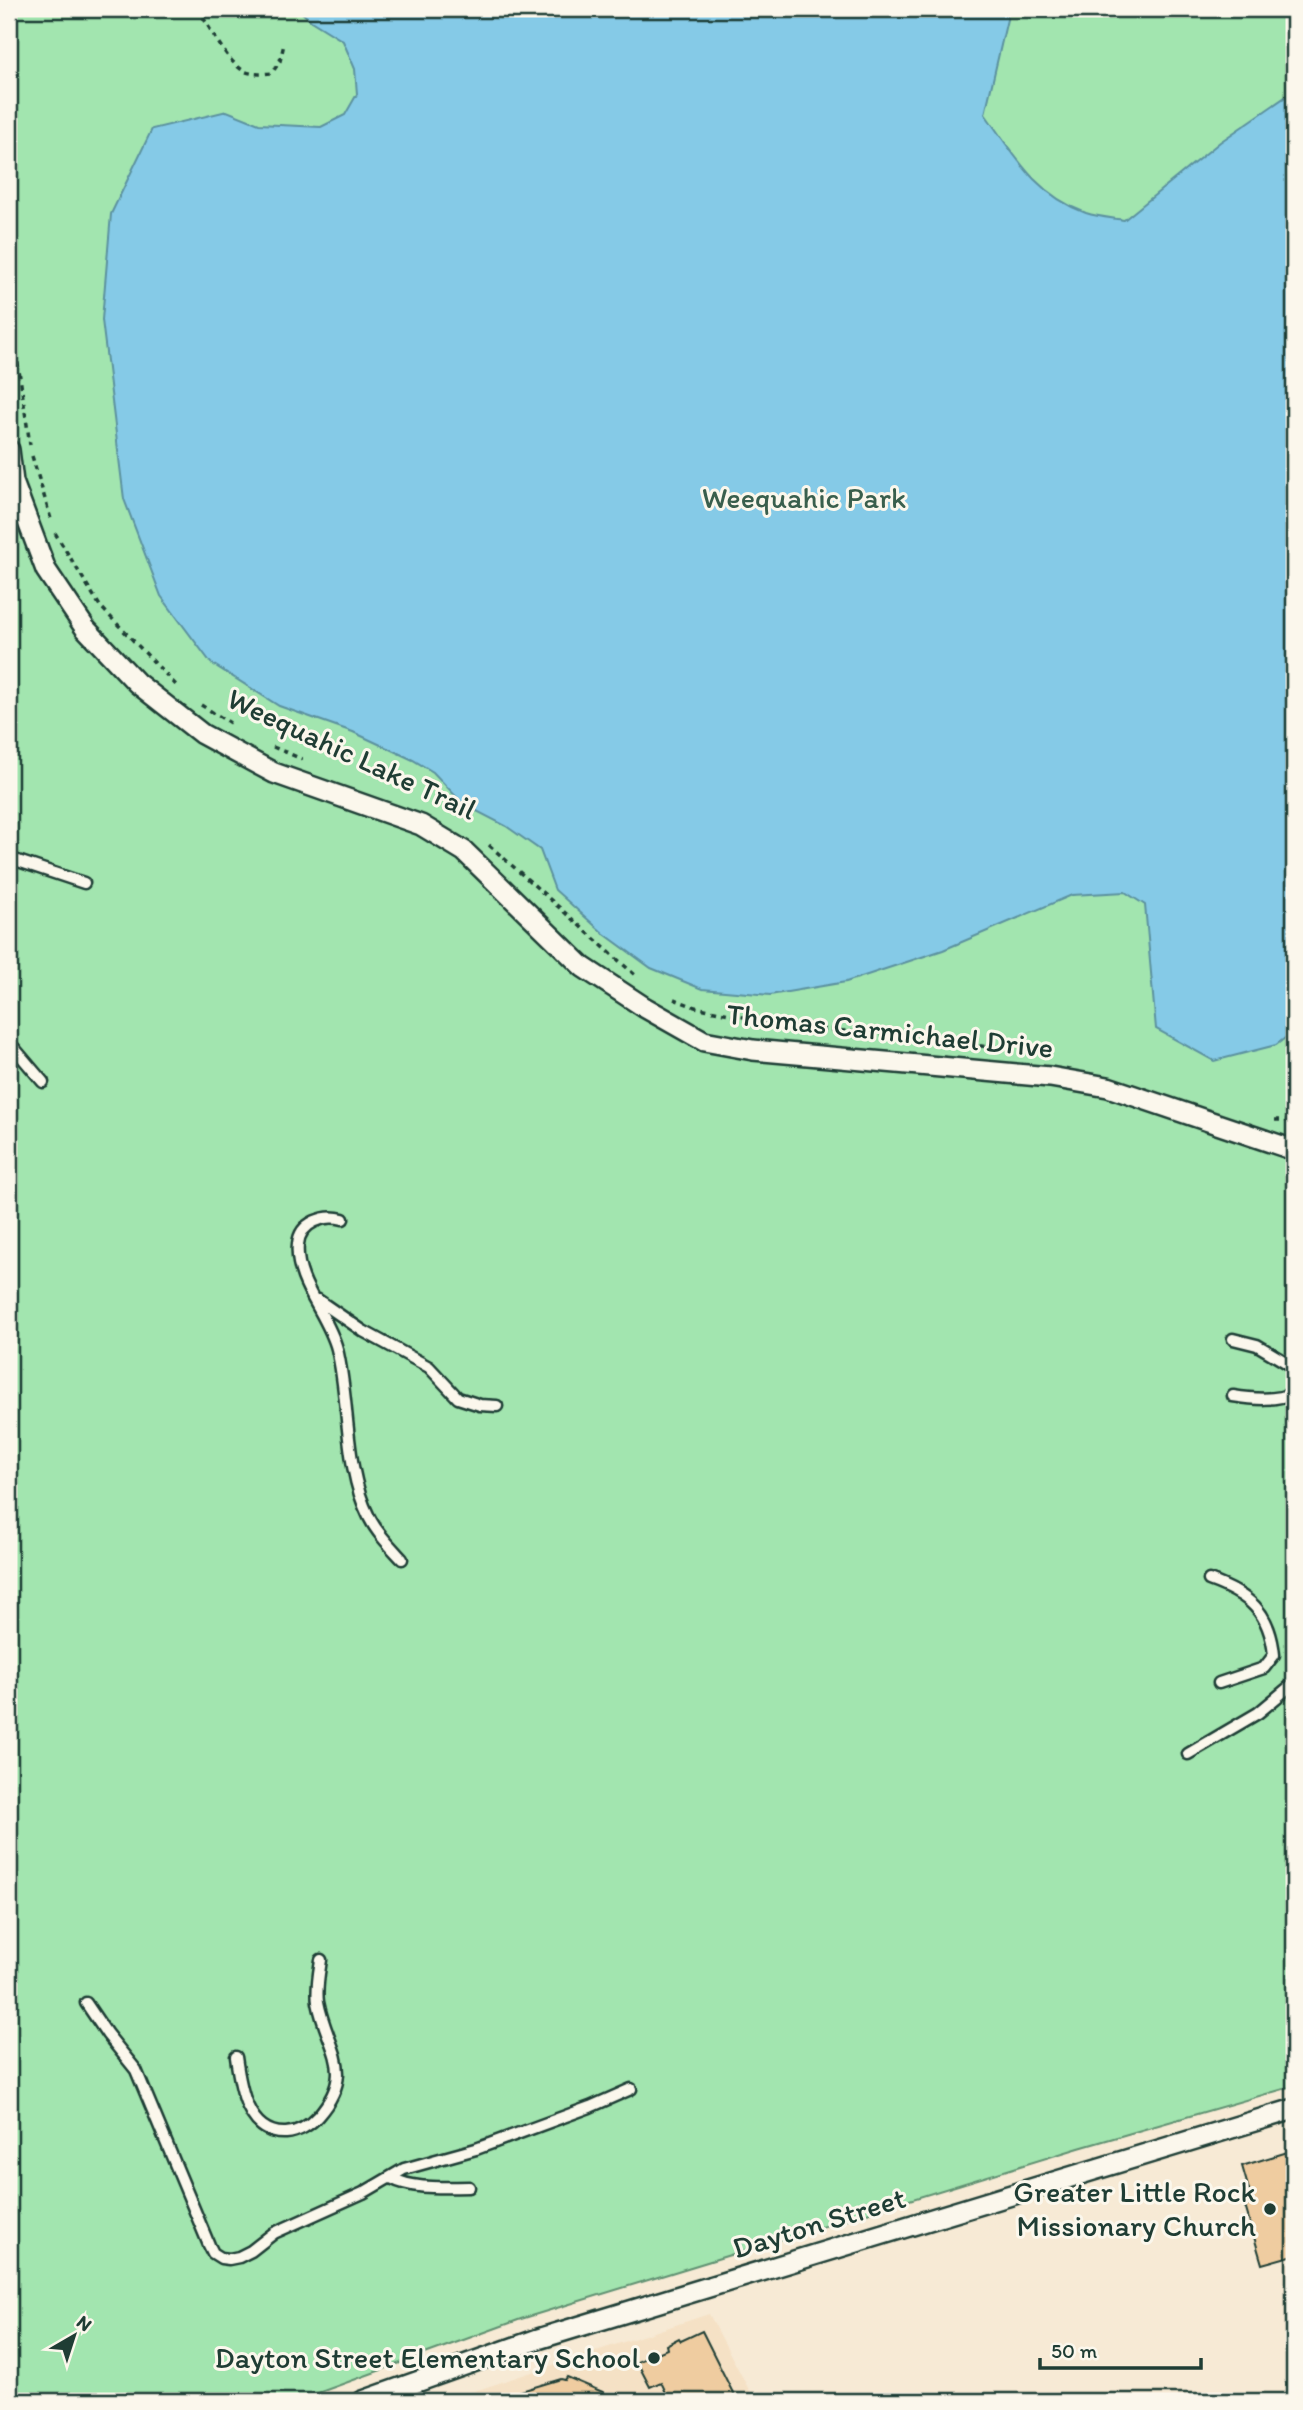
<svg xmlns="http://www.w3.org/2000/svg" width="1303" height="2410" viewBox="0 0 1303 2410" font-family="Itim,sans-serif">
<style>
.built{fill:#f5e1c5}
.green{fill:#a2e5af;stroke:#609172;stroke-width:2}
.water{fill:#85cae7;stroke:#5c929f;stroke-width:2}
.building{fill:#efcca0;stroke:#1f3d34;stroke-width:2}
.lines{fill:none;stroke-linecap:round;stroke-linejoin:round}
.service-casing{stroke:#1f3d34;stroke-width:15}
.minor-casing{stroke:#1f3d34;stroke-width:24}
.path{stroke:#1f3d34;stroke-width:3.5;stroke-dasharray:5 5;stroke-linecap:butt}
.service{stroke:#fbf7ec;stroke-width:10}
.minor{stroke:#fbf7ec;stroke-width:19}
.poi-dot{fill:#1f3d34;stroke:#fbf7ec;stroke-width:2.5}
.labels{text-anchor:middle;stroke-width:6;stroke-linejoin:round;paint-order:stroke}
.park-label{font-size:30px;fill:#395f4d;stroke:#fbf7ec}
.street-label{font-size:30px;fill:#1f3d34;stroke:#fbf7ec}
.poi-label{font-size:30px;fill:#1f3d34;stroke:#fbf7ec;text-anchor:end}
</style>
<rect width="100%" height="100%" fill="#f7ead5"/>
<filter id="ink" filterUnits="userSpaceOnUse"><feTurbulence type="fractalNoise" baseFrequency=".0143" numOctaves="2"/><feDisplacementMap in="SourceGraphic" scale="14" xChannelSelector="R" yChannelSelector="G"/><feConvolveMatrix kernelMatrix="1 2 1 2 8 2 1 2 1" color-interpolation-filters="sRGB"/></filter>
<g filter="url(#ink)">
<path class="built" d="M709 2314 755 2401H444Z"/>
<path class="green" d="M9 9H1294V2086L1079 2148 521 2319 296 2401H9Z"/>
<path class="water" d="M298 9H1007L1008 15 985 114C1015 156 1035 194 1086 213 1098 217 1112 218 1124 220L1220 142 1294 91V1031L1276 1045 1214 1061 1156 1029 1145 905 1125 892 1072 895 943 950 846 982 770 995 702 989 651 968 603 933 555 890 540 850 506 826 463 804 433 772 413 760 353 732 279 706 211 663 161 596 124 499 102 320 111 214 152 129 227 111 259 124 321 127 345 115 357 94 355 69 343 41 311 21Z"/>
<path class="building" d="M1294 2150V2255L1262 2264 1245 2206 1253 2204 1242 2166Z
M702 2331 737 2401H670L661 2382 650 2387 637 2362 667 2349 666 2345 679 2338 681 2341Z
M567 2377 624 2401H501V2397L561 2379 565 2380Z"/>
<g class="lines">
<defs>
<path id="service" d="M9 858 84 883
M9 1042 43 1082
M343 1219C325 1214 300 1222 298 1244 294 1282 328 1314 337 1349 350 1402 344 1468 369 1517 377 1533 390 1546 402 1559
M318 1300 363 1331 429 1367 458 1398 480 1405 497 1406
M1233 1339 1257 1345 1294 1367
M1233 1396C1252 1399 1278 1402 1294 1392
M1209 1580C1248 1594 1270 1611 1274 1655L1264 1668 1219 1683
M1188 1754 1258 1713 1294 1683
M86 2003 107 2034 136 2070 209 2245 213 2253 221 2258 229 2259 239 2257 251 2251 274 2233 363 2193 404 2169 476 2149 590 2107 631 2089
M236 2057C240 2086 247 2135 286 2133 298 2132 310 2125 318 2116 358 2070 327 2050 318 2002 316 1989 319 1973 321 1960
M391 2178C414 2190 444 2187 469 2187"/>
<path id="minor" d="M9 450 13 482 46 570 85 628 137 683 202 734 274 773 421 825 464 851 583 967 644 1007 704 1041 753 1050 1050 1077 1108 1087 1294 1150
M363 2401 538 2339 1294 2109"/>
</defs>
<use href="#service" class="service-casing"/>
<use href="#minor" class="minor-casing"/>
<path class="path" d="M198 9C209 26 226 61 244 71 253 75 263 74 272 73L280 61 284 44
M9 303 30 445
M32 456 51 519
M55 533 100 606 176 685
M201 705 230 723
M273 747 302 759
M489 845 635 975
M674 999 695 1007 787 1026 924 1038 1039 1054
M1275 1120H1294"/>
<use href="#service" class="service"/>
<use href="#minor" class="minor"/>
</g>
</g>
<g class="poi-dot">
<circle cx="1270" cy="2209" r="7"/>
<circle cx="654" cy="2358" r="7"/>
</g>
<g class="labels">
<g class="park-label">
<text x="804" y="508">Weequahic Park</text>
</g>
<g class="street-label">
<text transform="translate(352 754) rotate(25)" y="10">Weequahic Lake Trail</text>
<text transform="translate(890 1031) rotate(6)" y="10">Thomas Carmichael Drive</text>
<text transform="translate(819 2223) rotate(-17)" y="10">Dayton Street</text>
</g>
<g class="poi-label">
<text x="1256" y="2202">Greater Little Rock<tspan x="1256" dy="34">Missionary Church</tspan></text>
<text x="640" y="2368">Dayton Street Elementary School</text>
</g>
</g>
<rect width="1303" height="2410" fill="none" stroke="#fbf7ec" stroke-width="35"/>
<rect x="18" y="18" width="1268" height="2375" fill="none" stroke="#1f3d34" stroke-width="2.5" filter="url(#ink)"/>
<g transform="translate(74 2336) rotate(39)" stroke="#fbf7ec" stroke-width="5" paint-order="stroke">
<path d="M0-5L12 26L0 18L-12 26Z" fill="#1f3d34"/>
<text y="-10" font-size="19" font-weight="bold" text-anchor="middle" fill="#1f3d34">N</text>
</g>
<path d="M1040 2358v10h161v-10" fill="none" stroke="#1f3d34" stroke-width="3.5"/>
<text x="1051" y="2358" font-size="21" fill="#1f3d34" stroke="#fbf7ec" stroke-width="5" paint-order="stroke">50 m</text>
</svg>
